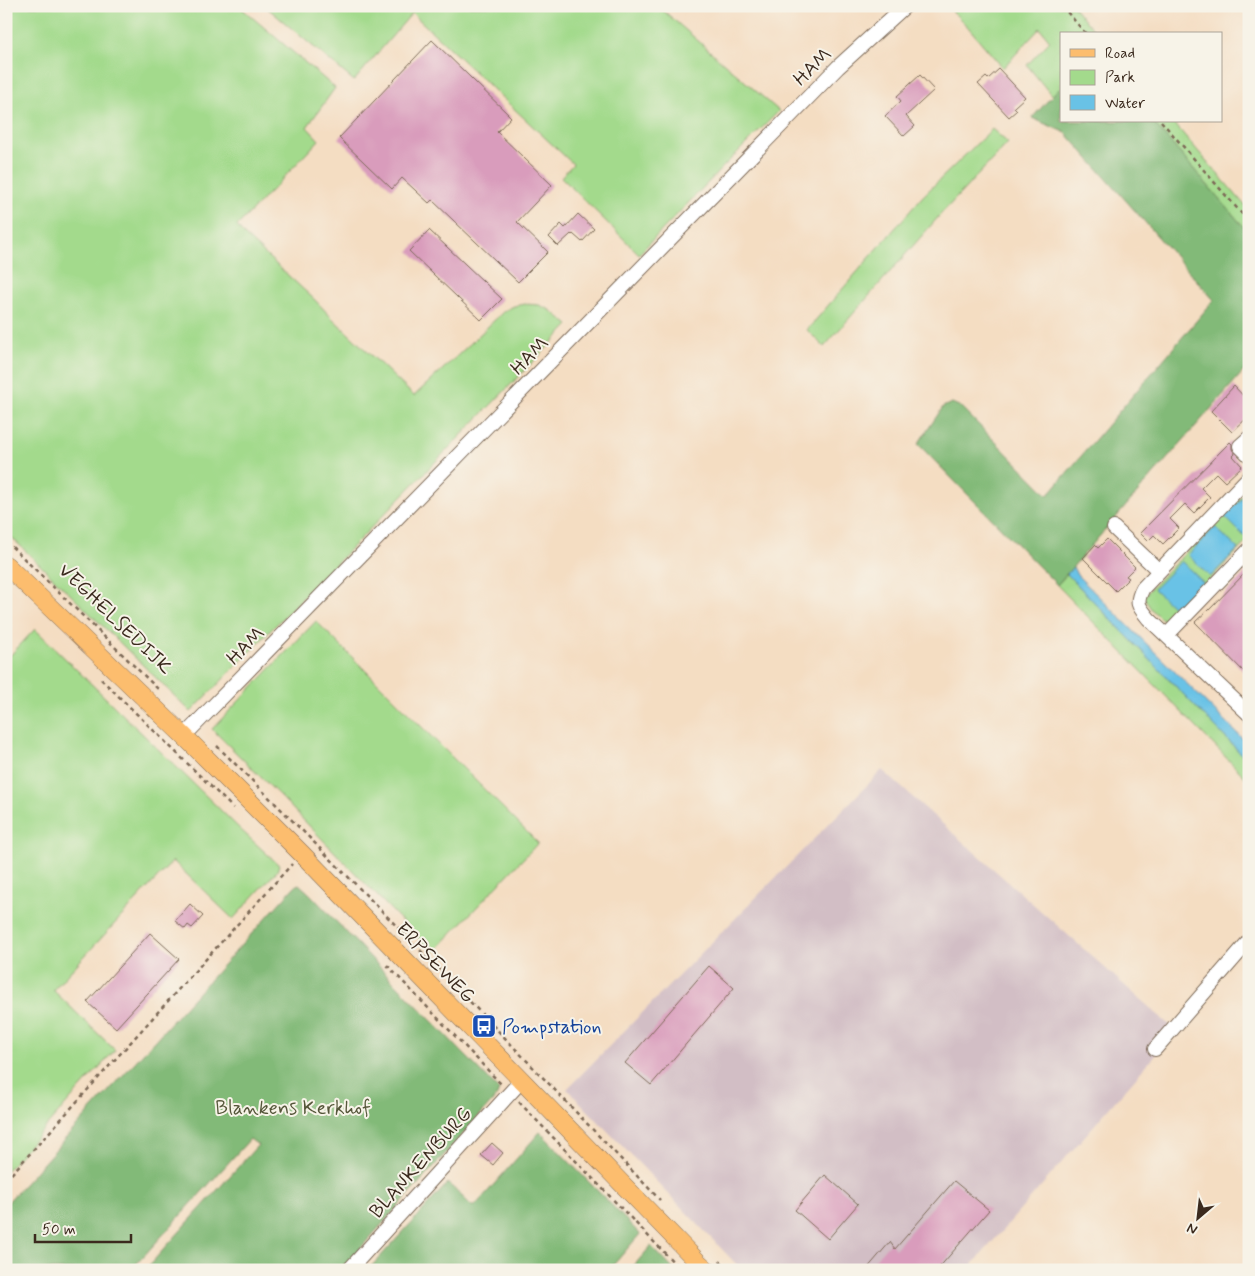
<svg xmlns="http://www.w3.org/2000/svg" width="1255" height="1276" viewBox="0 0 1255 1276" font-family="Mynerve,sans-serif">
<style>
.industrial{fill:#d2bec5}
.green{fill:#a3da8c;stroke:#6f8255}
.forest{fill:#82ba78;stroke:#5e724b}
.water{fill:#69c2e6;stroke:#527682}
.building{fill:#d99cbc}
.lines{fill:none;stroke-linecap:round;stroke-linejoin:round}
.minor-casing{stroke:#7c6957;stroke-width:16}
.major-casing{stroke:#7c6957;stroke-width:19}
.path{stroke:#7c6957;stroke-width:2.5;stroke-dasharray:4 4;stroke-linecap:butt}
.minor{stroke:#fff;stroke-width:14}
.major{stroke:#fcbd6e;stroke-width:18}
.labels{text-anchor:middle;stroke-width:4;stroke-linejoin:round;paint-order:stroke}
.street-label{font-size:20px;fill:#3b2a1e;stroke:#f7f3e8}
.transit-label{font-size:20px;fill:#164399;stroke:#f7f3e8;text-anchor:start}
.park-label{font-size:20px;fill:#55563a;stroke:#f7f3e8}
</style>
<rect width="100%" height="100%" fill="#f7f3e8"/>
<filter id="ink" filterUnits="userSpaceOnUse"><feTurbulence type="fractalNoise" baseFrequency=".02" numOctaves="2"/><feDisplacementMap in="SourceGraphic" scale="10" xChannelSelector="R" yChannelSelector="G"/><feConvolveMatrix kernelMatrix="1 2 1 2 8 2 1 2 1" color-interpolation-filters="sRGB"/></filter>
<filter id="wash" filterUnits="userSpaceOnUse"><feTurbulence type="fractalNoise" baseFrequency=".0096" numOctaves="4" result="noise"/><feDisplacementMap in="SourceGraphic" scale="20" xChannelSelector="R" yChannelSelector="G"/><feGaussianBlur stdDeviation="1.12" result="paint"/><feColorMatrix in="noise" values="0 0 0 0 0 0 0 0 0 0 0 0 0 0 0 0 0 1.4 0 .05"/><feComposite in="paint" operator="in"/></filter>
<g filter="url(#wash)">
<rect width="100%" height="100%" fill="#f4ddc2"/>
<path class="industrial" d="M882 770 1167 1023 1177 1030 968 1270H742L567 1089Z"/>
<path class="green" d="M6 6H239L335 88 307 127 319 140 274 188 237 226 243 234 315 300 331 317 414 396 471 343 504 311 514 306 525 304 539 305 550 310 569 325 191 712 6 532Z
M265 6H658L779 111 722 168 639 254 561 177 573 164 412 13 354 81Z
M947 6H1073L1097 34H1061V86L1052 96 1027 65 1050 41 1040 28 1003 68 968 27Z
M1152 121H1172L1249 210V233Z
M992 129 1008 143 941 214 824 347 807 330 923 196Z
M1249 488V539L1178 613 1167 622C1156 616 1150 609 1144 597L1151 588Z
M1067 574 1249 762V781L1057 585Z
M316 621 538 843 433 953 283 799 212 729Z
M35 629 241 830 279 865 277 871 233 919 173 861 53 990 115 1050 6 1171V660Z"/>
<path class="forest" d="M1061 86V121H1152L1249 233V365L1057 585 918 444 943 407 952 403 961 407 1048 495 1214 300 1066 133 1032 118Z
M299 884 310 894 394 982 499 1090 497 1096 341 1270H145L258 1145 250 1139 131 1270H6V1204L295 886Z
M540 1132 640 1234 609 1270H368L448 1183 472 1206H475Z
M651 1246 674 1270H630Z"/>
<path class="water" d="M1249 491V535L1246 538 1224 516Z
M1215 527 1238 549 1210 577 1188 555Z
M1181 561 1204 583 1176 610 1154 589Z
M1073 567 1077 575 1249 745V762L1067 574Z"/>
<g id="blocks">
<path class="building" d="M432 40 511 117 497 132 552 185 517 222 548 252 518 282 432 200 429 203 402 178 392 189 339 138Z
M999 69 1025 97 1014 107 1017 110 1009 117 978 84 986 77 988 79Z
M920 75 934 90 906 116 915 126 904 136 885 116 901 101 897 96Z
M578 214 594 229 582 242 573 234 572 235 571 234 558 246 549 237 561 224 565 228Z
M429 230 502 299 481 320 409 251Z
M1234 386 1249 402V416L1232 432 1211 411Z
M1230 442 1232 444V449L1235 454 1233 456 1242 466 1225 482 1216 473 1201 488 1210 497 1194 513 1185 504 1170 519 1179 528 1163 544 1154 535 1148 541 1140 533Z
M1107 539 1135 567 1126 576 1129 578 1116 591 1083 558 1095 545 1098 548Z
M1249 569V677L1195 622 1208 610V611Z
M190 904 203 916 192 928 188 925 185 929 175 921Z
M150 933 179 959 116 1028 87 1002Z
M709 966 734 988 651 1085 625 1063Z
M492 1143 503 1153 493 1165 481 1155Z
M825 1175 858 1204 828 1239 795 1210Z
M954 1181 989 1210 937 1270H866L890 1242 895 1249Z"/>
</g>
</g>
<g filter="url(#ink)">
<use href="#blocks" fill-opacity="0" stroke="#7c6957" stroke-width="1"/>
<g class="lines">
<defs>
<path id="minor" d="M1249 438 1240 446 1249 455
M1249 477 1143 588C1135 603 1138 606 1149 619L1249 714
M1114 528 1159 571
M1167 635 1249 550
M184 736 838 67 905 6
M1155 1049 1249 941
M349 1270 521 1081"/>
<path id="major" d="M6 565 184 736 302 854 698 1262 707 1270"/>
</defs>
<use href="#minor" class="minor-casing"/>
<use href="#major" class="major-casing"/>
<path class="path" d="M1062 6 1086 34
M1161 121 1249 222
M6 541 159 690
M101 679 233 808
M217 746C368 894 514 1047 660 1200
M387 965 501 1084
M519 1102 681 1270
M6 1180 292 864
M720 1261 728 1270"/>
<use href="#minor" class="minor"/>
<use href="#major" class="major"/>
</g>
</g>
<defs>
<symbol id="bus-square" viewBox="-11 -11 22 22"><rect x="-9" y="-9" width="18" height="18" rx="4" fill="#1a4fb4" stroke="#f7f3e8"/><path d="M-5-6H5V4H4V6H2V4H-2V6H-4V4H-5ZM-3.5-4V0h7V-4ZM-3.5 1.2v1.5H-2V1.2ZM2 1.2v1.5H3.5V1.2Z" fill="#fff"/></symbol>
</defs>
<g fill-rule="evenodd">
<use href="#bus-square" x="470" y="1012" width="28" height="28"/>
</g>
<g class="labels">
<g class="street-label">
<text transform="translate(812 66) rotate(-45)" y="7">HAM</text>
<text transform="translate(529 355) rotate(-46)" y="7">HAM</text>
<text transform="translate(116 618) rotate(44)" y="7">VEGHELSEDIJK</text>
<text transform="translate(245 645) rotate(-46)" y="7">HAM</text>
<text transform="translate(436 962) rotate(46)" y="7">ERPSEWEG</text>
<text transform="translate(420 1162) rotate(-48)" y="7">BLANKENBURG</text>
</g>
<g class="transit-label">
<text x="502" y="1033">Pompstation</text>
</g>
<g class="park-label">
<text x="293" y="1114">Blankens Kerkhof</text>
</g>
</g>
<rect width="1255" height="1276" fill="none" stroke="#f7f3e8" stroke-width="25"/>
<rect x="1060" y="32" width="162" height="90" fill="#f7f3e8" stroke="#aca397"/>
<rect x="1070" y="49" width="25" height="8" fill="#fcbd6e" stroke="#aca397"/>
<text x="1105" y="58" font-size="15" fill="#3b2a1e">Road</text>
<rect x="1070" y="70" width="25" height="15" fill="#a3da8c" stroke="#aca397"/>
<text x="1105" y="82" font-size="15" fill="#3b2a1e">Park</text>
<rect x="1070" y="95" width="25" height="15" fill="#69c2e6" stroke="#aca397"/>
<text x="1105" y="108" font-size="15" fill="#3b2a1e">Water</text>
<g transform="translate(1198 1218) rotate(208)" stroke="#f7f3e8" stroke-width="4" paint-order="stroke">
<path d="M0-4L9 19L0 12L-9 19Z" fill="#3b2a1e"/>
<text y="-8" font-size="14" font-weight="bold" text-anchor="middle" fill="#3b2a1e">N</text>
</g>
<path d="M35 1234v8h96v-8" fill="none" stroke="#3b2a1e" stroke-width="2.5"/>
<text x="42" y="1234" font-size="15" fill="#3b2a1e" stroke="#f7f3e8" stroke-width="4" paint-order="stroke">50 m</text>
</svg>
